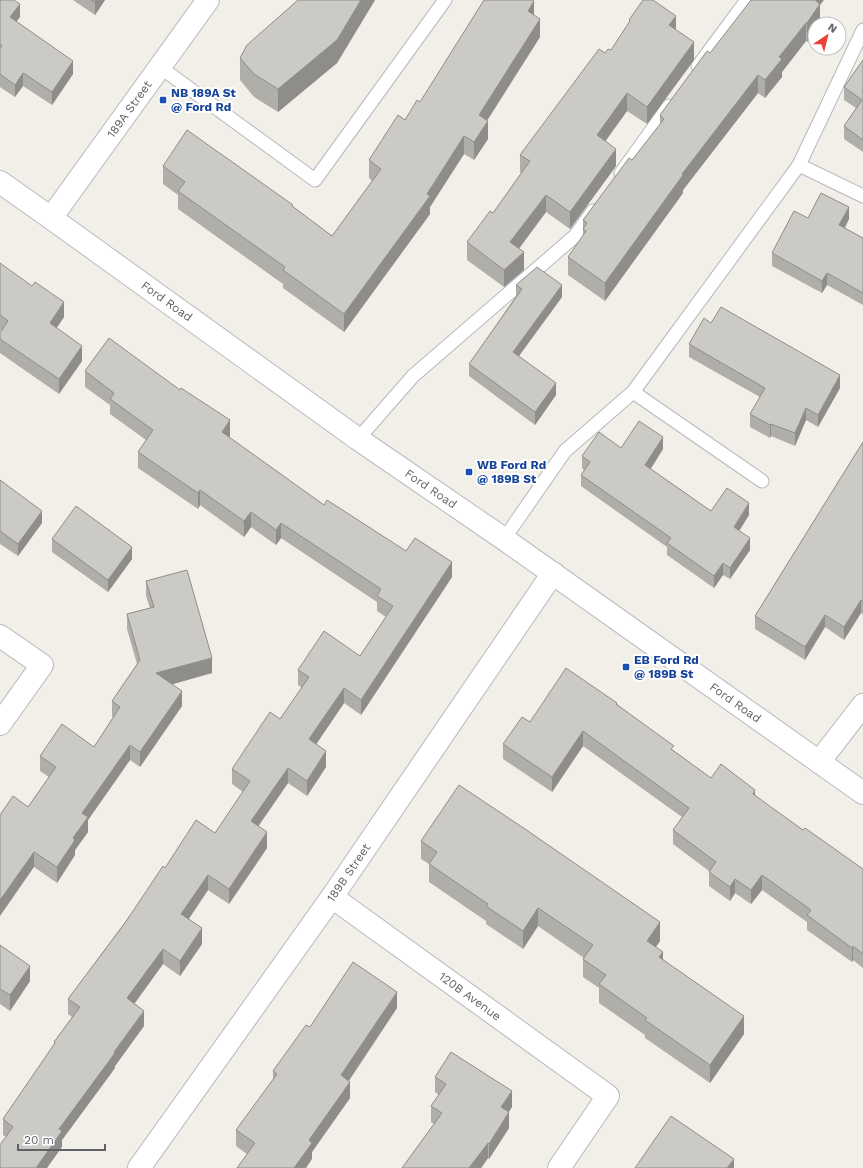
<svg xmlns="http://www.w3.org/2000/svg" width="863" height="1168" viewBox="0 0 863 1168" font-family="'Work Sans',sans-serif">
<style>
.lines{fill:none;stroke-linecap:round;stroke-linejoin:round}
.service-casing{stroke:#b5b8bc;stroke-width:15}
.minor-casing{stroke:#b5b8bc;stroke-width:24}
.tertiary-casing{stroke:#b5b8bc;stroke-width:24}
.secondary-casing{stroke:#b6babf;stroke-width:24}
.service{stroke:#fff;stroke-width:13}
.minor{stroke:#fff;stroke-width:22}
.tertiary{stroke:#fff;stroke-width:22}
.secondary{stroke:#fff;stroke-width:22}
.wall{fill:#afaea9}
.shaded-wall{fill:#8f8d8a}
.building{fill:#cccac5;stroke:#8f8d8a}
.transit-dot{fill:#1a4fb4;stroke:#fff;stroke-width:1.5}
.labels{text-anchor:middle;stroke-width:4;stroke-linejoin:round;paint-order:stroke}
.transit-label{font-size:12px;font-weight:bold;fill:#164399;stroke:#fff;text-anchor:start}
.street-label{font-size:12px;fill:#5f6368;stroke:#fff}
</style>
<rect width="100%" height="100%" fill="#f1efe8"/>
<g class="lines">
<defs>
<path id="service" d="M698 66 747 0
M160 67 315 180 445 0
M799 165 863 196
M621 173 669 106
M633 392 762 481
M358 439 413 376 575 236 593 211
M504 539 565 451 633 392 799 165 863 30"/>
<g id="minor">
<path d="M0 636 42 665 0 724"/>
<path d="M819 762 863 705"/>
<path id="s1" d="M332 897 608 1096 559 1168"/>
<path id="s2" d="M139 1168 332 897 553 573"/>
</g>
<g id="tertiary">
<path id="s3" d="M51 218 208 0"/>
</g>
<g id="secondary">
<path id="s4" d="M0 182 51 218 358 439 504 539 863 793"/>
</g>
</defs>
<use href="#service" class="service-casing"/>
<use href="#minor" class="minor-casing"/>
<use href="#tertiary" class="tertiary-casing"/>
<use href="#secondary" class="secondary-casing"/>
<use href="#service" class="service"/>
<use href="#minor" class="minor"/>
<use href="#tertiary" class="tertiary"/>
<use href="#secondary" class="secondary"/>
</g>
<path class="wall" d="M0 0 20 17 16 21 73 74 52 105 23 86 15 97 0 87Z
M73 0H105L95 15Z
M298 0H375L337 63 278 112 254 97 240 80V58Z
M820 5V22L815 24V30L807 42 806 41 782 72V77L765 98 758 93 683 190V193L605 301 568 275V257L583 236V220L632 160 660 125V115L710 53Z
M534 15 540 37 487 121 488 139 474 160 464 154 430 207V214L344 332 283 288V284L178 209V195L163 184V166L293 207 332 236 372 181 369 178V160L420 102Z
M629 20 676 30 694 60 647 124 627 111 605 141 616 166 570 229 546 212 519 249 524 270 504 287 467 260V242L493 213 521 173 520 172V155L605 53 611 50 629 23Z
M863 60V152L844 139V126L856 108 844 100V87Z
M808 218 849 219 845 228 863 238V305L827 285 822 293 772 266V253Z
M0 263 64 317 56 328 82 361 59 394 0 353V333L1 331 0 330Z
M516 285 562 297 519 356 556 395 535 425 469 376V364L516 296Z
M711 323 840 388 818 427 806 420 795 446 771 436 770 438 750 427V414L760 397 689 357V344Z
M85 371 230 436 229 437 324 505 452 577 361 715 344 703 316 744 326 767 307 796 288 783 258 826 267 848 229 904 208 890 189 919 202 944 180 976 163 964 134 1004 144 1026 115 1066V1068L62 1140V1147L6 1137 3 1135V1119L54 1045V1042L72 1017 68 1014V999L165 868 215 833 243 792 232 784V769L280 719 302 688 298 685V670L360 656 386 617 377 611V602L281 538 276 545 251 527 244 537 200 505 198 509 138 468V452L146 440 110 414V405L85 387Z
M863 442V614L861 613 844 640 825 627 805 660 755 629V616Z
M621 448 663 449 651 469 711 511 749 515 739 531 750 550 730 579 723 575 714 588 667 555V547L581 486V475L584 470 582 468V456Z
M0 480 42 523 18 556 0 544Z
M52 539 132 559 108 592 52 552Z
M146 581 212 673 172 684 182 706 140 767 130 760 88 820V832L75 850V855L57 883 34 867 28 807 49 777 40 771V756L94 747 113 717 112 716V701L137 664 127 629V614L150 608 146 596Z
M617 704 674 751 711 778 755 796 803 830 863 869V968L853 960 852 962 807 930V922L762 890 751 904 735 893 730 901 709 886V871L673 844V830L682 817 583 746 552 792 503 759V744L530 722Z
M421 841 660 941 656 947 663 959 744 1034 710 1083 645 1038V1035L599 1003V988L583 977V959L584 958 538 926 523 949 486 924V921L429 882V864L421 859Z
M0 945 30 981 10 1011 0 1004Z
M397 1008 349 1081 350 1098 312 1152V1159L247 1154 236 1146V1130L273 1080V1071L310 1027Z
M435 1077 512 1107 509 1112V1128L489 1159 488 1158 481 1168H402L434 1124 431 1122V1106L439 1095 435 1092Z"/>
<path class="shaded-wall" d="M96 0H105L95 15V2Z
M361 0H375L337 63 278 112V89Z
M813 0H824L820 5V22L819 24H815V30L807 42V23Z
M534 1V19L528 11Z
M20 4V17L10 30V17Z
M676 16V34L669 25Z
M540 19V37L479 133V115Z
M806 23V41L782 72V77L765 98V80L779 57Z
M694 42V60L647 124V107Z
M73 61V74L52 105V92Z
M23 73V86L15 97V85Z
M758 75V93L683 190V193L605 301V283L682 174Z
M627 93V111L597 153V135Z
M488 121V139L474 160V142Z
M464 136V154L430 207V214L344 332V314L427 194Z
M616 149V166L570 229V212Z
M546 195V212L510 260V242Z
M849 207V219L839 238V225Z
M524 252V270L504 287V270Z
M827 273V285L822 293V281Z
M562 285V297L513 364V352Z
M64 302V317L50 338V323Z
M82 346V361L59 394V379Z
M840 375V388L818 427V415Z
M556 383V395L535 425V412Z
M806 408V420L795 446V433Z
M230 420V436L222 448V432Z
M771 424V436L770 438V425Z
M663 437V449L645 477V465Z
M200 490V505L198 509V493Z
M749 503V515L734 539V527Z
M42 511V523L18 556V544Z
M251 512V527L244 537V521Z
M281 523V538L276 545V530Z
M750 538V550L730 579V568Z
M132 547V559L108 592V580Z
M452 562V577L361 715V700Z
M723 563V575L714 588V576Z
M861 600V613L844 640V627Z
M825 615V627L805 660V647Z
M212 658V673L156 689V673Z
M344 688V703L309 755V739Z
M182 691V706L140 767V752Z
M583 731V746L552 792V777Z
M130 745V760L88 820V832L75 850V855L57 883V867L73 838 82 813Z
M326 751V767L307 796V781Z
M288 768V783L251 837V821Z
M755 790V804L753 794Z
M267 832V848L229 904V889Z
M34 852V867L0 916V900Z
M208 875V890L181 930V914Z
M762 875V890L751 904V890Z
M735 879V893L730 901V887Z
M538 908V926L523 949V931Z
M660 922V941L647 959V941Z
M202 928V944L180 976V961Z
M853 946V960L852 962V948Z
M163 949V964L127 1014V998Z
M663 952V970L659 957Z
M30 966V981L10 1011V995Z
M397 992V1008L341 1092V1075Z
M144 1011V1026L115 1066V1068L62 1140V1147L47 1168H36L59 1129Z
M744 1016V1034L710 1083V1065Z
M350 1082V1098L312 1152V1159L306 1168H294L309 1140Z
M512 1091V1107L501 1122V1107Z
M509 1112V1128L489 1159V1144Z
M488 1143V1158L481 1168H469Z
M734 1159V1168H727Z"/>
<path class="building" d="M0 0H14L20 4 10 17 73 61 52 92 23 73 15 85 0 74V49L2 46 0 44Z
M91 0H96L95 2Z
M298 0H361L337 40 278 89 254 74 240 58 247 45Z
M484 0H533L534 1 528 11 540 19 479 115 488 121 474 142 464 136 427 194 430 196 344 314 283 270 285 267 178 191 185 182 163 166 187 130 293 205 292 206 332 236 381 169 369 160 398 115 405 120 417 100 420 102Z
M643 0H653L676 16 669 25 694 42 647 107 627 93 597 135 616 149 570 212 546 195 510 242 524 252 504 270 467 242 490 211 493 213 530 161 520 155 599 49 605 53 608 49 611 50 630 21 629 20Z
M751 0H815L820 4 807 23H806L779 57 782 59 765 80 758 75 682 174 683 175 605 283 568 257 586 231 583 229 587 223 583 220 629 158 632 160 664 119 660 115 707 51 710 53Z
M863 60V140L844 126 862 100 844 87Z
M821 193 849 207 839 225 863 238V293L827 273 822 281 772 253 794 211 808 218Z
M0 263 32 286 35 282 64 302 50 323 82 346 59 379 0 339V333L8 321 0 315Z
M537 267 562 285 513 352 556 383 535 412 469 364 522 289 516 285Z
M721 307 840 375 818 415 806 408 795 433 771 424 770 425 750 414 765 388 689 344 704 318 711 323Z
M109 338 180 390 181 388 230 420 222 432 324 505 327 500 406 551 415 538 452 562 361 700 344 688 309 739 326 751 307 781 288 768 251 821 267 832 229 889 208 875 181 914 202 928 180 961 163 949 127 998 144 1011 114 1052 115 1053 59 1129 62 1131 36 1168H0V1145L13 1127 3 1119 55 1043 54 1042 80 1007 68 999 125 923 163 866 165 868 196 820 215 833 250 781 232 769 270 712 280 719 309 677 298 670 324 631 360 656 393 606 377 596 381 589 281 523 276 530 251 512 244 521 200 490 198 493 138 452 153 430 110 399 114 393 85 371Z
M639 421 663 437 645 465 711 511 727 488 749 503 734 527 750 538 730 568 723 563 714 576 667 543 671 538 581 475 590 462 582 456 599 432 621 448Z
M863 442V602L861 600 844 627 825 615 805 647 755 616Z
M0 480 42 511 18 544 0 531Z
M76 506 132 547 108 580 52 539Z
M187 570 212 658 156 673 182 691 140 752 130 745 82 813 88 817 73 838 75 840 57 867 34 852 0 900V815L13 796 28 807 56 767 40 756 62 724 94 747 120 707 112 701 140 660 127 614 154 607 146 581Z
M566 668 617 703 616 704 674 746 671 749 711 778 721 764 755 790 753 794 803 830 805 828 863 869V954L853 946 852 948 807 915 811 910 762 875 751 890 735 879 730 887 709 872 716 862 673 830 689 808 583 731 552 777 503 744 522 717 530 722Z
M459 785 525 829 660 922 647 941 663 952 659 957 744 1016 710 1065 645 1020 647 1018 599 984 606 975 583 959 593 945 538 908 523 931 486 906 488 904 429 864 437 852 421 841Z
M0 945 30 966 10 995 0 989Z
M353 962 397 992 341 1075 350 1082 309 1140 312 1143 294 1168H237L255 1143 236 1130 277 1074 273 1071 306 1025 310 1027Z
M451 1052 512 1091 501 1107 509 1112 489 1144 488 1143 469 1168H402L442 1113 431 1106 446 1084 435 1077Z
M671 1116 734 1159 727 1168H635Z"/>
<g class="transit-dot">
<rect x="159" y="96" width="8" height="8" rx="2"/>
<rect x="465" y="468" width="8" height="8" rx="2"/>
<rect x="622" y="663" width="8" height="8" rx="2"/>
</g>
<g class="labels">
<g class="transit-label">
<text x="171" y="97">NB 189A St<tspan x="171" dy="14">@ Ford Rd</tspan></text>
<text x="477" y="469">WB Ford Rd<tspan x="477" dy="14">@ 189B St</tspan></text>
<text x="634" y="664">EB Ford Rd<tspan x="634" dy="14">@ 189B St</tspan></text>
</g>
<g class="street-label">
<text dy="4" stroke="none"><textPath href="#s3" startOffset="134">189A Street</textPath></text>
<text dy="4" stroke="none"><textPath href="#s4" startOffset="205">Ford Road</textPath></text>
<text dy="4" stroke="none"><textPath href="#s4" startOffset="529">Ford Road</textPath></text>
<text dy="4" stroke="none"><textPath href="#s4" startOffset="901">Ford Road</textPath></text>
<text dy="4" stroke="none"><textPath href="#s2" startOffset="362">189B Street</textPath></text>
<text dy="4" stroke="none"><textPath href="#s1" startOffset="170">120B Avenue</textPath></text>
</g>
</g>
<g transform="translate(827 36) rotate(35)"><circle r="19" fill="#ffffff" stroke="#bfc1c3"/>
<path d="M0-3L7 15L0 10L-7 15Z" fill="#ea4335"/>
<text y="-6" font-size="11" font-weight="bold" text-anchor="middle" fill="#5f6368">N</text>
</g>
<path d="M18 1144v6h87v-6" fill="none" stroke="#5f6368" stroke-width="2"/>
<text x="24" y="1144" font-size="12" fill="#5f6368" stroke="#ffffff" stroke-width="3" paint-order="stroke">20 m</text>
</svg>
